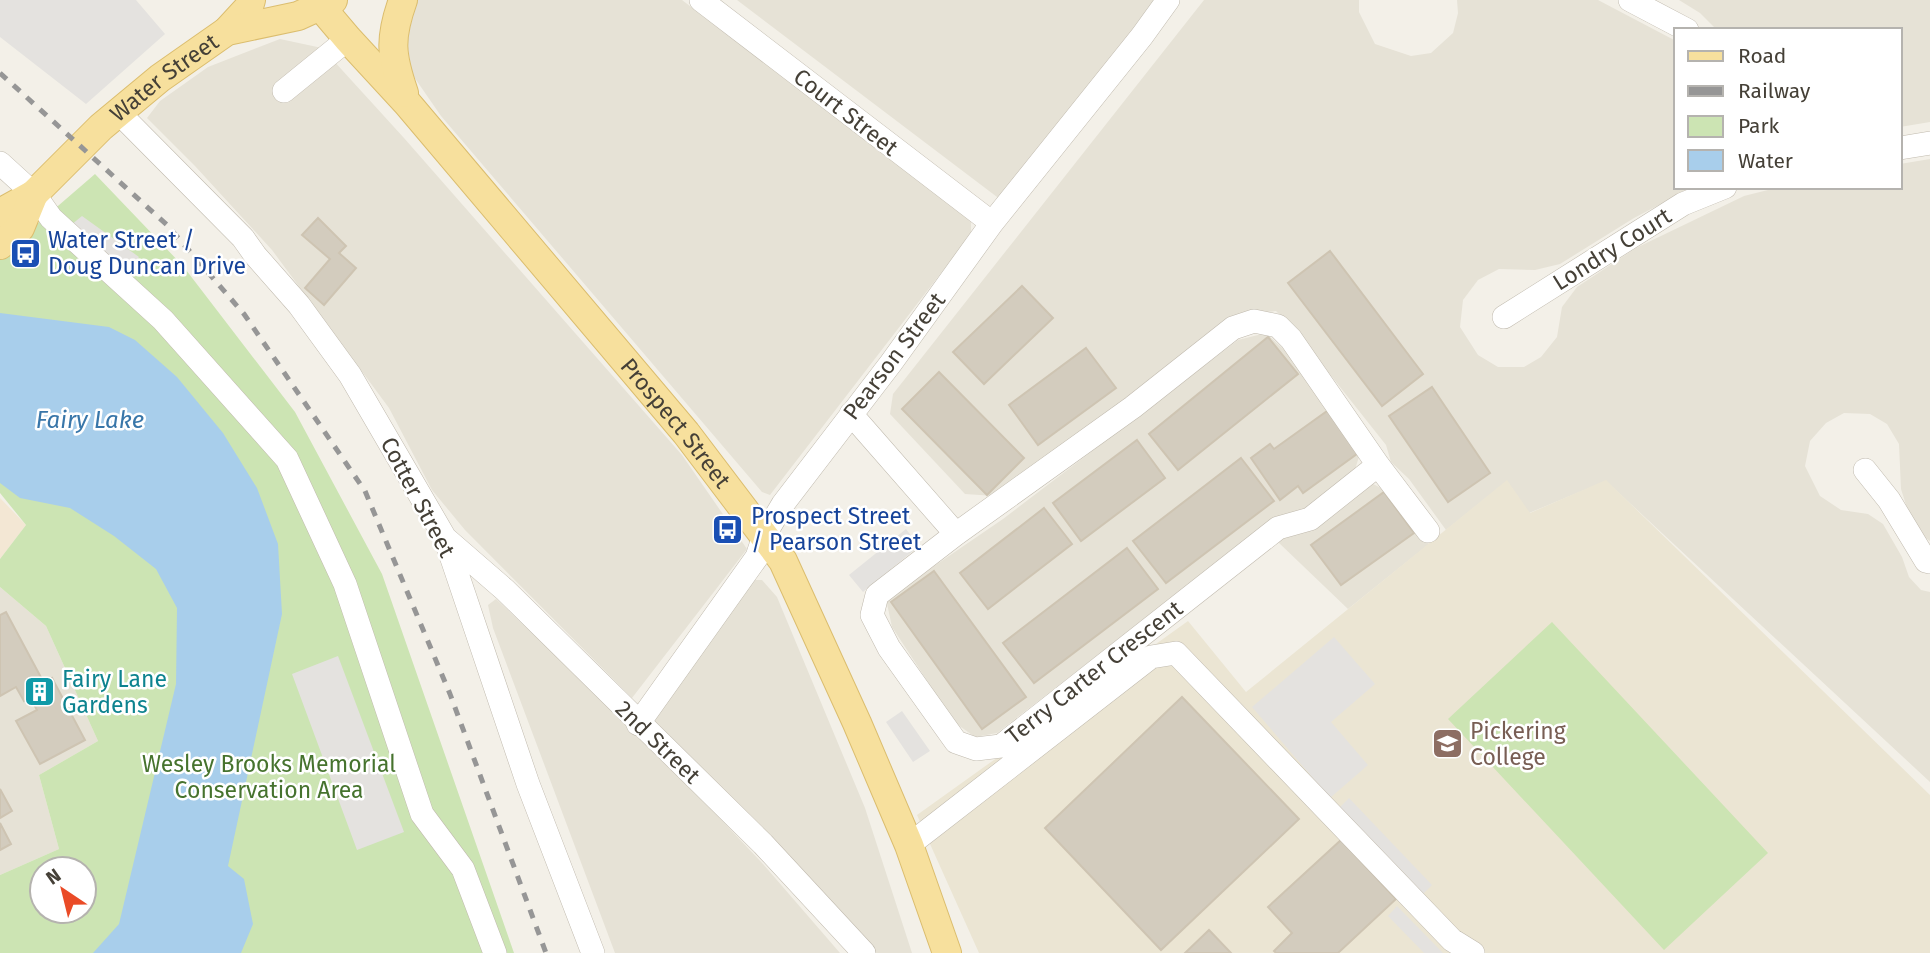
<svg xmlns="http://www.w3.org/2000/svg" width="1930" height="953" viewBox="0 0 1930 953" font-family="'Fira Sans',sans-serif">
<style>
.residential{fill:#e6e2d6}
.commercial{fill:#f3e7d4}
.education{fill:#ebe5d3}
.green{fill:#cce4b3;fill-rule:evenodd}
.parking{fill:#e4e2df}
.water{fill:#a8ceeb}
.building{fill:#d3ccbe;stroke:#cec4b2;stroke-width:2}
.lines{fill:none;stroke-linecap:round;stroke-linejoin:round}
.minor-casing{stroke:#c0baae;stroke-width:24}
.major-casing{stroke:#dbbd6e;stroke-width:30}
.minor{stroke:#fff;stroke-width:23}
.major{stroke:#f7e09d;stroke-width:28}
.rail{stroke:#969696;stroke-width:5;stroke-dasharray:9 9;stroke-linecap:butt}
.labels{text-anchor:middle;stroke-width:5;stroke-linejoin:round;paint-order:stroke}
.street-label{font-size:23px;fill:#454037;stroke:#fff}
.transit-label{font-size:23px;fill:#164399;stroke:#fff;text-anchor:start}
.culture-label{font-size:23px;fill:#0d838f;stroke:#fff;text-anchor:start}
.education-label{font-size:23px;fill:#785e54;stroke:#fff;text-anchor:start}
.park-label{font-size:23px;fill:#46732e;stroke:#fff}
.water-label{font-size:24px;font-style:italic;fill:#3876a9;stroke:#fff}
</style>
<rect width="100%" height="100%" fill="#f3f0e8"/>
<path class="residential" d="M417 0H682L971 221V234L770 495 762 492 441 116 412 74 406 36Z
M737 0H1157L1001 200Z
M1204 0H1359V12L1375 44 1411 56 1431 53 1453 33 1458 13 1457 0H1598L1676 41V187H1693L1634 218 1560 264 1535 270 1499 269 1478 280 1463 300 1460 327 1478 355 1498 367H1524L1541 357 1557 337 1562 307 1577 287 1636 248 1744 196 1780 187H1900V164L1930 159V541L1924 537 1907 508 1901 489 1899 444 1887 424 1870 414 1844 413 1826 423 1810 441 1805 466 1820 496 1841 510 1868 514 1883 524 1902 557 1909 577 1921 590 1930 592V782L1606 481 1529 513 1507 481 1446 530 1409 479 1391 462 1386 445 1294 329 1276 311 1239 315 1140 394 1113 407 995 496 965 494 890 414 893 394Z
M1679 0H1930V122L1900 127V30H1717L1700 13Z
M280 39 322 48 404 138 682 455 747 549 632 698 465 530 432 490 389 408 272 250 195 166 147 118 160 101 208 67Z
M1266 333 1293 358 1362 447 1353 476 1311 511 1272 520 997 733 975 737 954 722 892 627 886 599 1003 519 1238 340Z
M1373 484 1393 494 1429 544 1348 609 1278 542 1279 536 1315 528Z
M749 580H762L777 597 865 808 912 953H868L650 722Z
M0 587 46 626 98 741 39 775 59 849 0 875Z
M496 599 666 761 763 864 840 953H615L493 628 488 605Z"/>
<path class="commercial" d="M0 498 26 525 0 559Z"/>
<path class="education" d="M1507 480 1530 513 1606 480 1930 795V953H979L917 815 1188 621 1246 692Z"/>
<path class="green" d="M95 174 183 266 295 412 382 574 514 953H0V875L59 849 39 775 98 741 46 626 0 587V559L26 525 0 493V256ZM42 869H84V911H42Z
M1552 622 1768 853 1664 950 1448 719Z"/>
<path class="parking" d="M0 0H136L165 34 86 104 0 37Z
M82 216 139 257 123 278 60 234Z
M906 529 919 546 863 592 849 575Z
M1334 637 1375 684 1331 722 1368 765 1330 798 1252 707Z
M338 656 404 832 357 850 292 674Z
M902 711 930 751 913 762 886 722Z
M1349 798 1432 885 1421 896 1338 809Z
M1397 906 1443 953H1424L1388 916Z"/>
<path class="water" d="M0 313 109 327 135 340 177 377 223 433 257 488 278 544 282 614 228 866 244 879 253 924 241 953H93L119 924 176 684 177 608 156 569 114 536 70 508 20 498 0 483Z"/>
<path class="building" d="M318 218 346 246 339 253 356 268 324 305 305 288 330 259 302 235Z
M1330 251 1423 374 1382 406 1288 283Z
M1022 286 1053 318 984 384 953 352Z
M1268 337 1298 374 1178 470 1149 434Z
M1086 348 1116 388 1038 445 1009 405Z
M939 372 1024 458 987 495 902 409Z
M1432 387 1490 473 1448 502 1389 416Z
M1330 409 1361 451 1303 493 1298 486 1280 500 1251 458 1270 444 1274 449Z
M1137 440 1165 478 1081 541 1053 503Z
M1241 458 1274 501 1166 583 1133 541Z
M1384 492 1414 533 1341 585 1311 545Z
M1044 508 1072 544 988 609 960 573Z
M1127 548 1158 589 1034 683 1003 643Z
M934 571 1026 697 982 729 891 602Z
M6 612 44 683 52 678 85 740 40 764 16 721 37 710 30 697 24 701 16 687 0 696V615Z
M1182 697 1299 819 1161 950 1045 828Z
M0 789 12 811 0 818Z
M0 823 11 844 0 850Z
M1341 840 1396 899 1338 953H1276L1274 951 1292 933 1268 907Z
M1209 930 1231 953H1185Z"/>
<g class="lines">
<defs>
<path id="minor" d="M701 0 992 223
M1630 0 1687 30
M284 91 348 39
M119 113 243 238 255 255 299 305 350 375 445 538 528 784 593 953
M1900 148 1930 143
M0 163 34 194 51 218 163 320 287 459 345 584 422 814 463 869 495 953
M1504 317 1683 204 1725 187
M851 414 956 534
M1378 465 1310 519 1278 528 1001 746 976 749 956 742 889 648 872 615 877 595 956 534 1133 407 1233 328 1254 321 1278 326 1291 339 1378 465 1428 531
M1865 470 1889 500 1926 561 1930 562
M445 538 505 590 763 844 864 953
M638 724 757 557 764 536 783 504 891 363 992 223 1142 36 1168 0
M909 845 1151 657 1176 653 1452 940 1473 953"/>
<g id="major">
<path id="s1" d="M315 0 348 39 407 103 686 433 783 561 857 723 909 845 947 953"/>
<path d="M403 0C389 39 391 55 404 93"/>
<path d="M227 31 249 7 251 0"/>
<path id="s2" d="M0 213 34 194 101 127 160 78 227 31 298 16 333 0"/>
<path d="M0 245 20 228 34 194"/>
</g>
</defs>
<use href="#minor" class="minor-casing"/>
<use href="#major" class="major-casing"/>
<use href="#minor" class="minor"/>
<use href="#major" class="major"/>
<path class="rail" d="M0 73 167 225 244 314 365 491 450 694 546 953"/>
</g>
<defs>
<symbol id="bus-square" viewBox="-11 -11 22 22"><rect x="-9" y="-9" width="18" height="18" rx="4" fill="#1a4fb4" stroke="#fff"/><path d="M-5-6H5V4H4V6H2V4H-2V6H-4V4H-5ZM-3.5-4V0h7V-4ZM-3.5 1.2v1.5H-2V1.2ZM2 1.2v1.5H3.5V1.2Z" fill="#fff"/></symbol>
<symbol id="building-square" viewBox="-11 -11 22 22"><rect x="-9" y="-9" width="18" height="18" rx="4" fill="#0f9aa8" stroke="#fff"/><path d="M-4-6H4V6H1V3H-1V6H-4ZM-2.5-4.3h1.7v1.8h-1.7ZM.8-4.3h1.7v1.8H.8ZM-2.5-1h1.7V.8h-1.7ZM.8-1h1.7V.8H.8Z" fill="#fff"/></symbol>
<symbol id="school-square" viewBox="-11 -11 22 22"><rect x="-9" y="-9" width="18" height="18" rx="4" fill="#8d6e63" stroke="#fff"/><path d="M0-5L7-2L0 1L-7-2ZM-4 1L0 2.5L4 1V4Q0 6-4 4Z" fill="#fff"/></symbol>
</defs>
<g fill-rule="evenodd">
<use href="#bus-square" x="8" y="236" width="35" height="35"/>
<use href="#bus-square" x="710" y="512" width="35" height="35"/>
<use href="#building-square" x="22" y="674" width="35" height="35"/>
<use href="#school-square" x="1430" y="726" width="35" height="35"/>
</g>
<g class="labels">
<g class="street-label">
<text dy="8" stroke="none"><textPath href="#s2" startOffset="214">Water Street</textPath></text>
<text transform="translate(846 112) rotate(38)" y="8">Court Street</text>
<text transform="translate(1612 249) rotate(-32)" y="8">Londry Court</text>
<text transform="translate(894 356) rotate(-53)" y="8">Pearson Street</text>
<text dy="8" stroke="none"><textPath href="#s1" startOffset="556">Prospect Street</textPath></text>
<text transform="translate(418 497) rotate(62)" y="8">Cotter Street</text>
<text transform="translate(1094 672) rotate(-38)" y="8">Terry Carter Crescent</text>
<text transform="translate(658 742) rotate(44)" y="8">2nd Street</text>
</g>
<g class="transit-label">
<text x="48" y="248">Water Street /<tspan x="48" dy="26">Doug Duncan Drive</tspan></text>
<text x="751" y="524">Prospect Street<tspan x="751" dy="26">/ Pearson Street</tspan></text>
</g>
<g class="culture-label">
<text x="62" y="687">Fairy Lane<tspan x="62" dy="26">Gardens</tspan></text>
</g>
<g class="education-label">
<text x="1470" y="739">Pickering<tspan x="1470" dy="26">College</tspan></text>
</g>
<g class="park-label">
<text x="269" y="772">Wesley Brooks Memorial<tspan x="269" dy="26">Conservation Area</tspan></text>
</g>
<g class="water-label">
<text x="90" y="428">Fairy Lake</text>
</g>
</g>
<rect x="1674" y="28" width="228" height="161" fill="#ffffff" stroke="#b5b3af" stroke-width="2"/>
<rect x="1688" y="51" width="35" height="10" fill="#f7e09d" stroke="#b5b3af" stroke-width="2"/>
<text x="1738" y="63" font-size="21" fill="#454037">Road</text>
<rect x="1688" y="86" width="35" height="10" fill="#969696" stroke="#b5b3af" stroke-width="2"/>
<text x="1738" y="98" font-size="21" fill="#454037">Railway</text>
<rect x="1688" y="116" width="35" height="21" fill="#cce4b3" stroke="#b5b3af" stroke-width="2"/>
<text x="1738" y="133" font-size="21" fill="#454037">Park</text>
<rect x="1688" y="150" width="35" height="21" fill="#a8ceeb" stroke="#b5b3af" stroke-width="2"/>
<text x="1738" y="168" font-size="21" fill="#454037">Water</text>
<g transform="translate(63 890) rotate(325)"><circle r="33" fill="#ffffff" stroke="#b5b3af" stroke-width="2"/>
<path d="M0-5L12 26L0 18L-12 26Z" fill="#ea4b27"/>
<text y="-10" font-size="19" font-weight="bold" text-anchor="middle" fill="#454037">N</text>
</g>
</svg>
